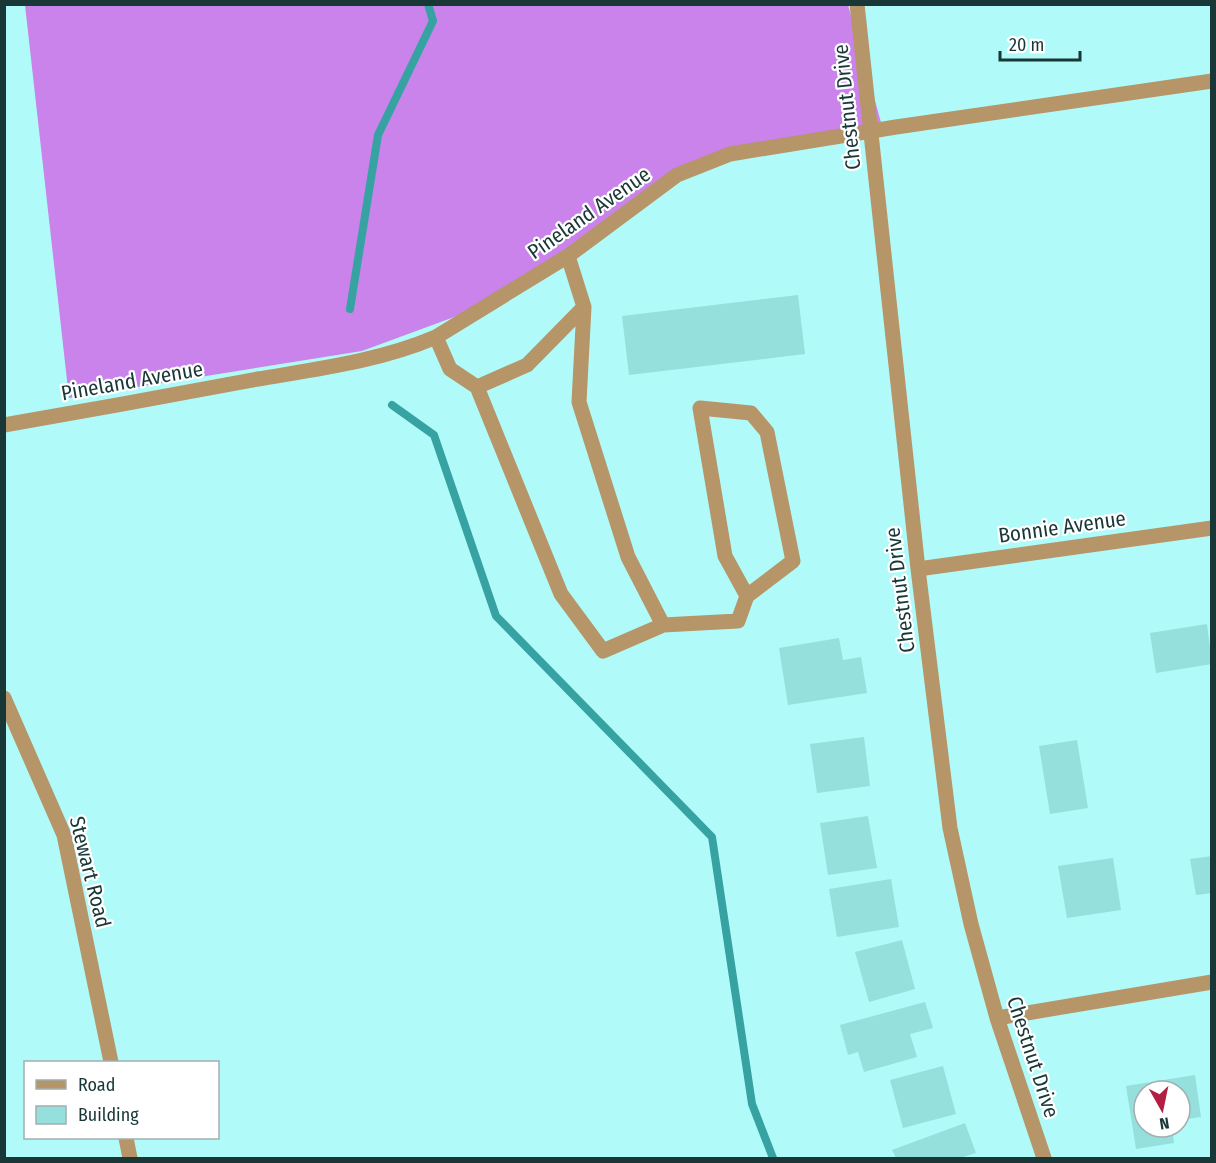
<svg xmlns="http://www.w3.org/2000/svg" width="1216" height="1163" viewBox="0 0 1216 1163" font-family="'Fira Sans Condensed',sans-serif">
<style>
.forest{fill:#c983ea}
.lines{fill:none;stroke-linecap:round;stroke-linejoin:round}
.stream{stroke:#36a3a2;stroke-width:8}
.building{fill:#95dfdd}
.minor{stroke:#b69568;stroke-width:15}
.labels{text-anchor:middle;stroke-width:4.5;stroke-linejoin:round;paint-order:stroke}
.street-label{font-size:21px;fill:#193737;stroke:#fff}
</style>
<rect width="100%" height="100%" fill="#b0fbf9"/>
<path class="forest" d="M25 5H848L884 133 693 163 503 299 362 351 69 398Z"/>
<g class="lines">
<path class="stream" d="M350 309 378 135 433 21 428 4
M392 405 434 435 496 616 712 837 752 1104 773 1158"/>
</g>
<path class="building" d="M798 295 805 354 629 375 622 316Z
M1207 624 1212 664 1156 673 1150 633Z
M839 638 843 660 861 657 867 693 788 705 779 648Z
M864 737 870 786 817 793 810 744Z
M1077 740 1088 808 1050 814 1039 746Z
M868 816 877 868 828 875 820 823Z
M1212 856V893L1196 895 1190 859Z
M1113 858 1121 910 1067 918 1058 866Z
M891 879 899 927 837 937 829 889Z
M902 940 915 989 869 1002 855 952Z
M925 1002 933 1028 910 1034 917 1057 864 1072 858 1052 848 1055 840 1025Z
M943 1066 956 1114 903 1128 890 1080Z
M1195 1075 1201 1117 1180 1120V1091H1144V1127H1172L1174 1143 1136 1149 1126 1086Z
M965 1123 976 1153 960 1158H896L892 1150Z"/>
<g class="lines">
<path class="minor" d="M857 4 918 569 950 828 971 924 997 1018 1044 1158
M568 256 584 307 579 402 628 557 663 625 738 621 747 596 725 556 700 408 751 413 767 432 793 561 747 596
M436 337 450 369 477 387 527 365 584 307
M477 387 561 594 603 651 663 625
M4 425C89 410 173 395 258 379 317 369 380 361 436 337L568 256 677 175 730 154 896 127 1212 81
M918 569 1212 528
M4 698 64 835 111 1062
M997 1018 1212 982
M126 1138 130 1158"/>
</g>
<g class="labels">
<g class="street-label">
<text transform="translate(847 107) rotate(-96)" y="7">Chestnut Drive</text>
<text transform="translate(589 213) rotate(-35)" y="7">Pineland Avenue</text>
<text transform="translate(132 381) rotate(-10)" y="7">Pineland Avenue</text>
<text transform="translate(1062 527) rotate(-8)" y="7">Bonnie Avenue</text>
<text transform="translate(900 590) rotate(-97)" y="7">Chestnut Drive</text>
<text transform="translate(90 872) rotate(76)" y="7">Stewart Road</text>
<text transform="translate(1033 1057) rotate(72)" y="7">Chestnut Drive</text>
</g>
</g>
<rect width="1216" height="1163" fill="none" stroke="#193737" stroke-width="12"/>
<rect x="24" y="1061" width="195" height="78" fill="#ffffff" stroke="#a3afaf" stroke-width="1.5"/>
<rect x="36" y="1080" width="30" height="9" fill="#b69568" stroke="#a3afaf" stroke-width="1.5"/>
<text x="78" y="1091" font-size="18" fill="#193737">Road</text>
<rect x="36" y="1106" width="30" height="18" fill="#95dfdd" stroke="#a3afaf" stroke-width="1.5"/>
<text x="78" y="1121" font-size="18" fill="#193737">Building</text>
<g transform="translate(1162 1109) rotate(171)"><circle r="28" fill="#ffffff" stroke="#a3afaf" stroke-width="1.5"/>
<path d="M0-4.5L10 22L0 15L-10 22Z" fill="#b21f43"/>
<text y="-9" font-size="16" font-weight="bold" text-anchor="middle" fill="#193737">N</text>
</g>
<path d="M1000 51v9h80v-9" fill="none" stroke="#193737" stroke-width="3"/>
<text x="1009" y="51" font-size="18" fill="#193737" stroke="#ffffff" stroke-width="4.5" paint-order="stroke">20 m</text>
</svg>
